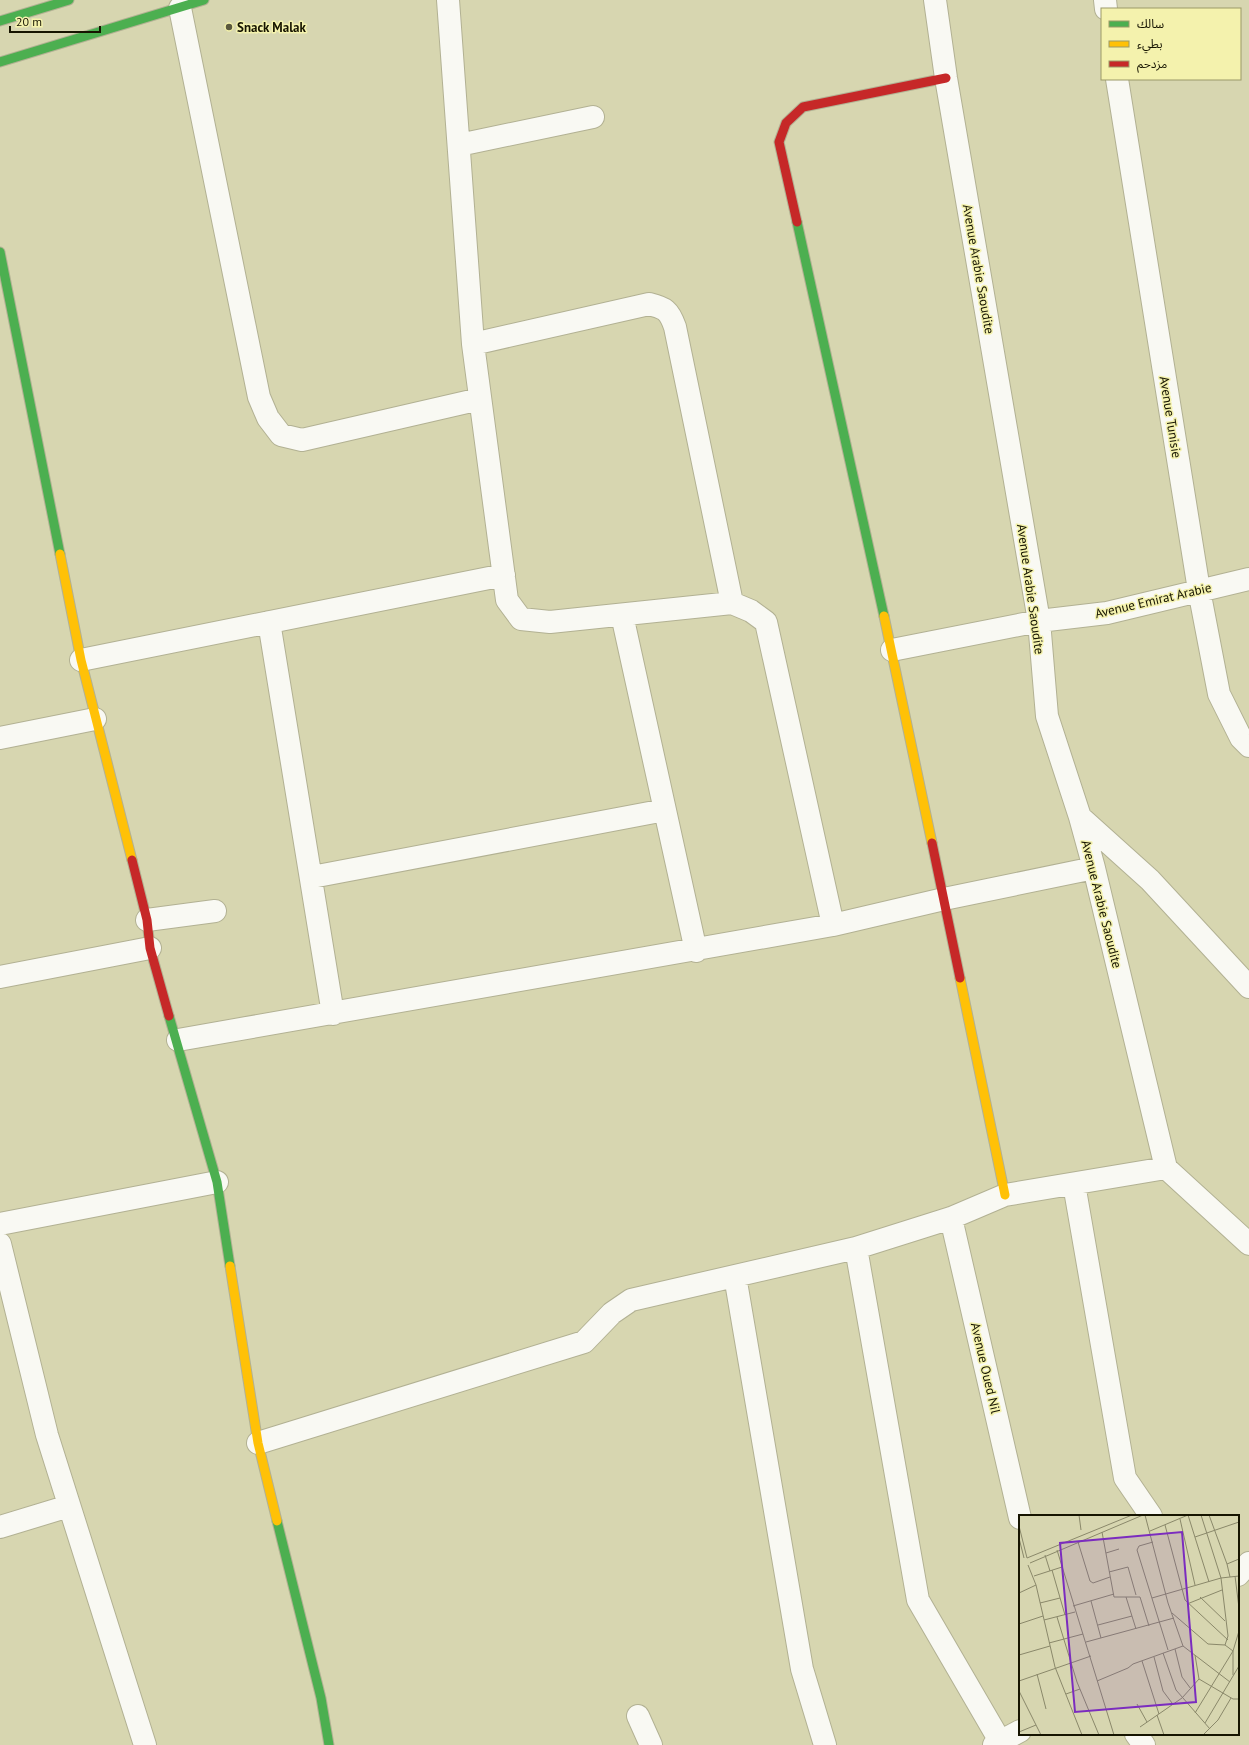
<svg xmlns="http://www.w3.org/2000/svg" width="1249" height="1745" viewBox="0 0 1249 1745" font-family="'PT Sans','Noto Sans Arabic',sans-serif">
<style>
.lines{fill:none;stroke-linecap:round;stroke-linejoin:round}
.street-casing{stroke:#b2b193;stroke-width:24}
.fast-casing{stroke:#b2b193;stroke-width:11}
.slow-casing{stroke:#b2b193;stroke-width:11}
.jam-casing{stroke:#b2b193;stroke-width:11}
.street{stroke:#f9f9f3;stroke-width:22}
.fast{stroke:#4caf50;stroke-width:9}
.slow{stroke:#ffc107;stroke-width:9}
.jam{stroke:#c62828;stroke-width:9}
.poi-dot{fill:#5a583e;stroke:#f4f2ad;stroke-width:1.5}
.labels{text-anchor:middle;stroke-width:3;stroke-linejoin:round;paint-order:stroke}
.poi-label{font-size:13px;font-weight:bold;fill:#161400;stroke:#f4f2ad;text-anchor:start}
.street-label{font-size:13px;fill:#161400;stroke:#f4f2ad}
.inset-road{fill:none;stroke:#8a886a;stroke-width:1}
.view{fill:#7b2cbf;fill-opacity:0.15;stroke:#7b2cbf;stroke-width:2}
.inset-edge{fill:none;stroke:#161400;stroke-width:2}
</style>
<rect width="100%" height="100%" fill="#d7d6b0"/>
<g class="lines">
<defs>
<path id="street" d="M448 0 473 344 507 600 521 619 550 622 732 603 751 611 766 622 833 925
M935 0 946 78 1039 621 1047 716 1080 817 1094 868 1166 1168
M1105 0 1106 9
M180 8 259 397 268 418 281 435 302 440 480 399
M1117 79 1199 590 1219 694 1241 738 1249 746
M459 145 593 117
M473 344 649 304C665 308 669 310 675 327L732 603
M622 615 696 951
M269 622 333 1014
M892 650 1039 621 1107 613 1249 579
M81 660 504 575
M0 738 95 719
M1080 817 1150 880 1249 987
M312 877 665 810
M147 920 215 911
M0 977 150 948
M178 1040 833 925 944 899 1094 868
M1166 1168 1249 1244
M1074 1184 1125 1478 1151 1516
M951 1218 1020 1518
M0 1224 217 1182
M0 1244 47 1435 145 1745
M856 1248 918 1600 1000 1741
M735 1276 802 1669 825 1745
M258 1443 584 1342 612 1313 631 1300 856 1248 951 1218 1005 1195 1166 1168
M0 1527 69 1506
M1238 1575 1249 1563
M638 1716 651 1745
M1136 1734 1144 1745
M994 1745 1020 1731"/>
<path id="fast" d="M0 21 69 0
M0 62 204 0
M797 222 884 616
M0 252 60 554
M169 1016 217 1182 230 1266
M277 1521 321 1698 329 1745"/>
<path id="slow" d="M60 554 81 660 132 860
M884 616 932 843
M960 978 1005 1195
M230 1266 258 1443 277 1521"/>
<path id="jam" d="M797 222 779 142 786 123 803 107 946 78
M932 843 960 978
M132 860 147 920 150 948 169 1016"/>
</defs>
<use href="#street" class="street-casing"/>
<use href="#fast" class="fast-casing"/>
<use href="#slow" class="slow-casing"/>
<use href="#jam" class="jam-casing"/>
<use href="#street" class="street"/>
<use href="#fast" class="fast"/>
<use href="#slow" class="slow"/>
<use href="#jam" class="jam"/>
</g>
<circle class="poi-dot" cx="229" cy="27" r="4"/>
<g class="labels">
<g class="poi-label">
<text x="237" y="32">Snack Malak</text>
</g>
<g class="street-label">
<text transform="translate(979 269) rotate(80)" y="5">Avenue Arabie Saoudite</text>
<text transform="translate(1171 417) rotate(81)" y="5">Avenue Tunisie</text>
<text transform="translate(1031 589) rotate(82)" y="5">Avenue Arabie Saoudite</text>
<text transform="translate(1153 600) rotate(-13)" y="5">Avenue Emirat Arabie</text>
<text transform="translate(1102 904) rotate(76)" y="5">Avenue Arabie Saoudite</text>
<text transform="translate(986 1368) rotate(77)" y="5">Avenue Oued Nil</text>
</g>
</g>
<g transform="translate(1019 1515)">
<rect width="220" height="220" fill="#d7d6b0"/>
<path class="inset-road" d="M60 0 62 15M126 0 149 88 164 131M169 0 190 67M182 0 202 63 209 121 206 130M190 0 208 49 220 44M161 4 176 70M146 10 166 85 209 125M0 11 8 43M131 16 169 0M83 17 95 82H121L130 111M176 22 220 7M0 23 5 43M59 27 71 66 74 68 91 62M134 27 120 31 118 35 149 135M38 35 95 220M87 38 100 34M26 40 31 56M8 43 113 0M11 48 124 0M208 49 211 62M9 50 17 70 36 152 63 220M33 55 46 100M90 57 109 52 117 80M15 61 43 52M216 61 220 93M0 78 17 70M107 82 117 114M181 82 206 106M133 83 202 63 220 61M72 86 82 123M21 88 41 83M168 89 203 75M54 91 95 79M153 98 189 129 206 130 214 136 176 198M38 102 58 167 80 220M25 105 56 97M0 109 24 101M79 110 113 101M67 127 155 103M30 128 64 119M164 131 211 167M156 134 163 162 172 174M144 138 157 175 191 214M0 140 31 131M176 140 180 164 214 184H220M135 142 144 176 153 188M123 146 140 199M18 159 27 194M214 160V136L220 116M0 166 72 141M78 166 109 153 114 149 164 131M0 176 22 220M47 179 61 174M118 189 128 207M138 200 145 220M186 208 220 151M121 212 163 183 180 164M0 217 17 210M184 220 199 205 212 183"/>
<path class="view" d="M163 17 177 187 56 197 41 28Z"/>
<rect width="220" height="220" class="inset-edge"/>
</g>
<rect x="1101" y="8" width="140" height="72" fill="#f4f2ad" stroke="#9b9968"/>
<rect x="1109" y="21" width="20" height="6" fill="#4caf50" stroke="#9b9968"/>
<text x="1137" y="28" font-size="12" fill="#161400">سالك</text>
<rect x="1109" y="41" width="20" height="6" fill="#ffc107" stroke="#9b9968"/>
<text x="1137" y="48" font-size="12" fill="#161400">بطيء</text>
<rect x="1109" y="61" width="20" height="6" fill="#c62828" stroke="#9b9968"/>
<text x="1137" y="68" font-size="12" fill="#161400">مزدحم</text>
<path d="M10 26v6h90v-6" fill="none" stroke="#161400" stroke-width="2"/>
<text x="16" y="26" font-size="12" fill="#161400" stroke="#f4f2ad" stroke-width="3" paint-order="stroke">20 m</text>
</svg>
